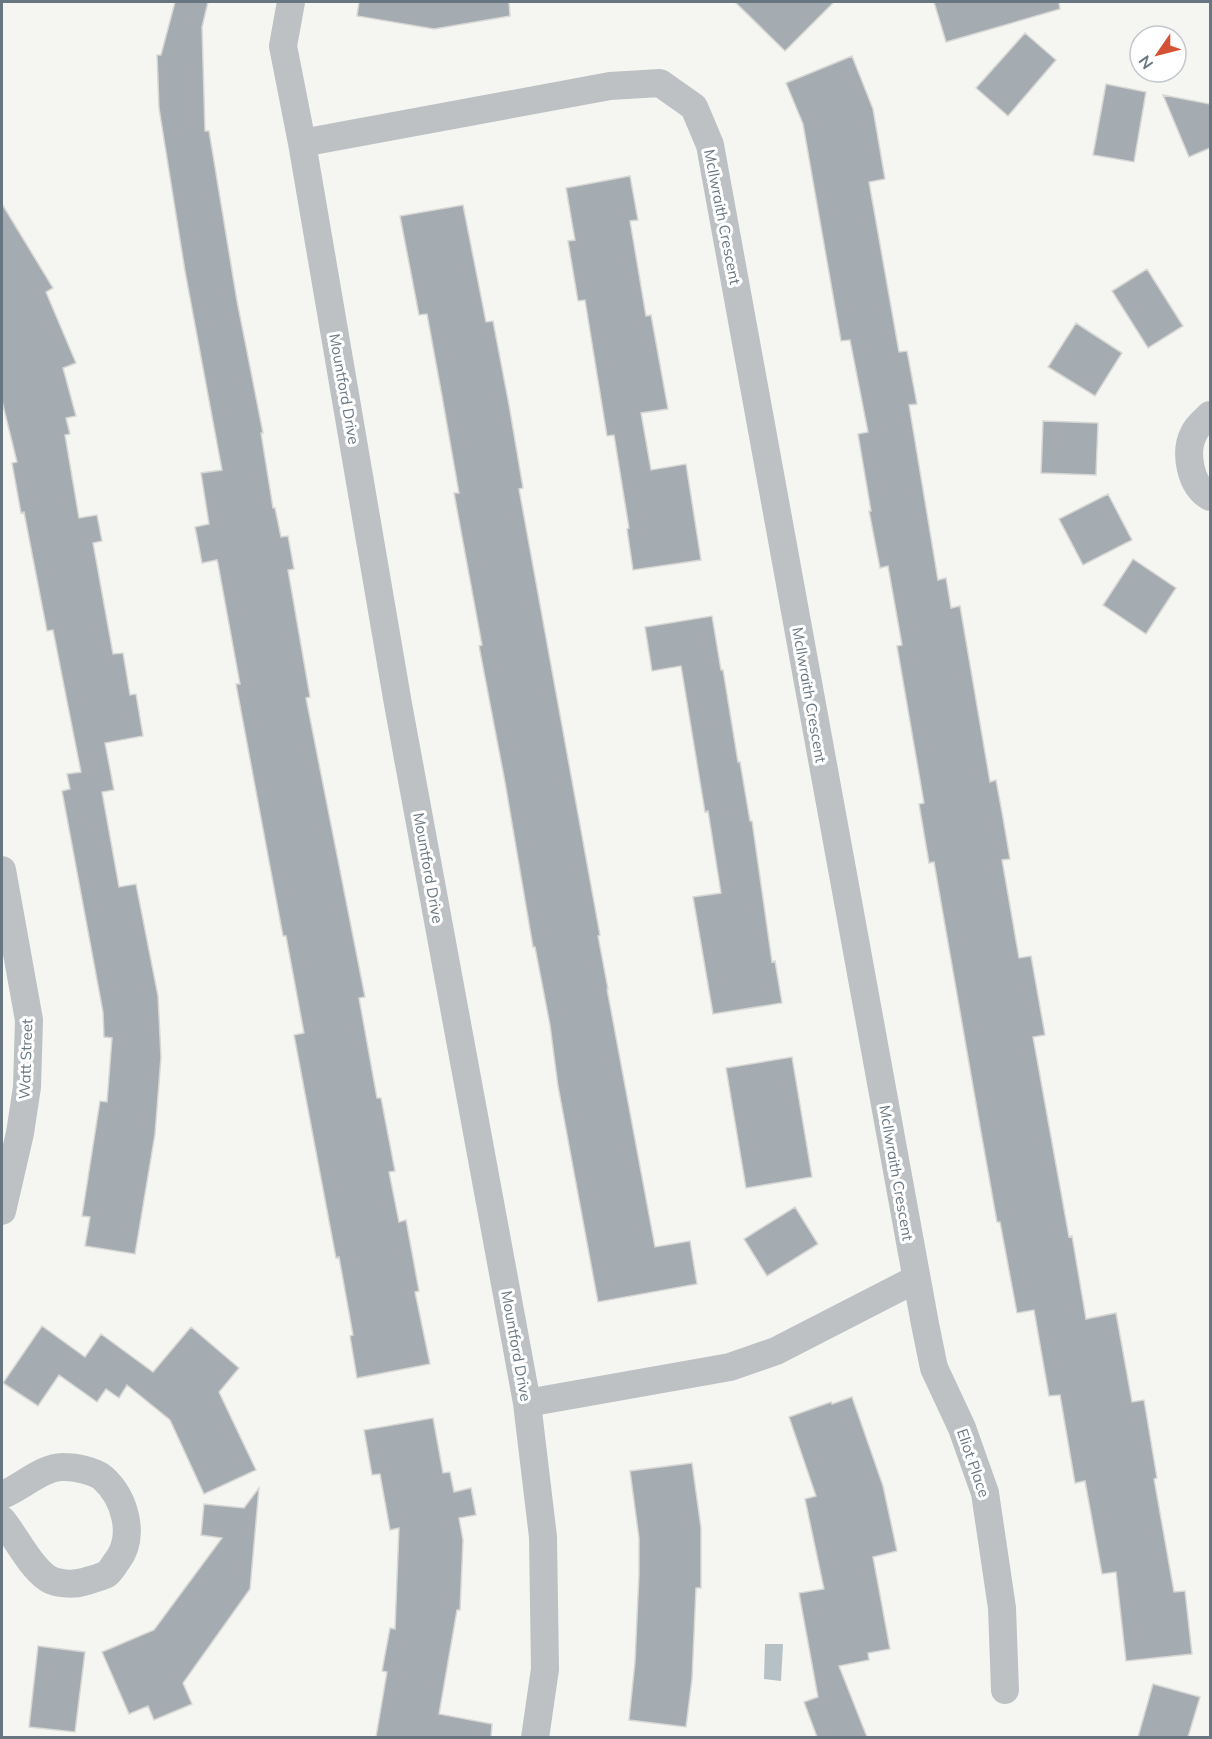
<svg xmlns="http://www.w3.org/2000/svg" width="1212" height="1739" viewBox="0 0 1212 1739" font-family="Mulish,sans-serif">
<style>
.water{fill:#b5c1c4}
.building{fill:#a5acb1;stroke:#d7d7d5;stroke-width:1.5}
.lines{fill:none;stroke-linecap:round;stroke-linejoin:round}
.minor{stroke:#bdc1c4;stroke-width:28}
.labels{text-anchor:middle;stroke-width:6;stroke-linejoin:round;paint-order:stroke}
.street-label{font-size:15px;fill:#677681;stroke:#fff}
</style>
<rect width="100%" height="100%" fill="#f5f5f2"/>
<path class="water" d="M765 1644H783L781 1681 764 1679Z"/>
<path class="building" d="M175 2H208L202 27 205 131H209L237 301 263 433H261L273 508H275L281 537 288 536 294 569 288 570 310 697 306 698 365 997 359 998 377 1098H381L395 1171 389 1172 399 1222 406 1220 419 1291 415 1292 430 1364 357 1378 350 1336 353 1335 339 1257 336 1258 294 1035 304 1033 286 936H283L236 684H240L218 564 217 560 202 563 195 527 209 524 201 473 222 470 185 271 159 108 157 55H161Z
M359 2H509L510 16 434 29 357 16Z
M735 2H834L785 51Z
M934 2H1059L1060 9 946 42Z
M1025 33 1056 60 1008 116 976 88Z
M852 56 873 109 885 179 869 182 899 352 907 351 917 404 909 405 938 580 946 578 951 608 960 606 990 782 996 780 1003 818 1010 859 1002 860 1019 958 1031 956 1045 1035 1033 1037 1069 1237 1072 1236 1086 1319 1116 1313 1132 1402 1144 1400 1157 1478 1154 1479 1174 1592 1185 1591 1192 1654 1126 1661 1116 1572 1102 1574 1085 1481 1075 1483 1060 1395 1049 1396 1034 1310 1017 1313 1000 1222H997L981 1132 934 862 929 863 919 804 924 803 897 646 902 645 888 566 880 568 869 511H871L858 434 868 432 850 340 841 341 803 124 786 83Z
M1106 84 1146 92 1134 162 1093 155Z
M1163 95 1210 104V148L1189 157Z
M630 176 638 220 630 221 646 316 651 315 668 409 641 413 651 470 686 464 701 560 633 570 627 529 629 528 614 435 607 436 585 300 578 301 568 241 575 240 566 188Z
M2 204 53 288 46 292 76 363 63 368 76 416 66 418 70 434 65 435 79 518 97 515 102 541 93 543 113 654 123 653 130 695 136 694 143 736 105 743 114 790 102 792 119 887 136 884 158 996 161 1057 155 1134 135 1254 85 1246 90 1217 82 1216 100 1101 107 1102 112 1038 104 1037 103 1012 62 791 70 789 67 774 81 772 53 630 47 631 24 512 21 513 12 463 17 462 2 401Z
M463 205 486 322 493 321 509 405 523 488 519 489 600 935 598 936 608 989H607L655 1247 690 1241 697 1284 598 1302 558 1086 550 1025 535 947H533L505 782 479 646 482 645 454 493H459L442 396 427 314 419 315 400 216Z
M1147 269 1183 326 1148 348 1112 291Z
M1076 323 1122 353 1095 396 1048 367Z
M1043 421 1098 423 1096 475 1041 473Z
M1108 494 1132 540 1083 565 1059 519Z
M1133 559 1176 588 1146 634 1103 605Z
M712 616 721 670H723L738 762H740L750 821H752L772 962 775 961 782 1003 713 1014 693 897 721 893 708 811 705 812 681 666 652 671 645 627Z
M792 1057 812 1177 746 1188 726 1068Z
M795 1207 818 1244 767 1276 744 1239Z
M42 1326 85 1357 101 1334 153 1372 191 1327 239 1368 219 1392 256 1470 204 1494 170 1420 127 1385 119 1398 106 1389 97 1402 59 1375 38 1406 3 1383Z
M852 1397 883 1486 897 1551 873 1557 890 1649 868 1653 869 1660 839 1666 867 1737H817L804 1702 818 1697 799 1593 824 1589 805 1499 816 1496 789 1417 831 1402 832 1404Z
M433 1418 443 1473 450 1472 454 1492 471 1488 476 1515 459 1518 463 1540 460 1610H457L439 1714 492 1724 491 1737H376L387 1672 382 1671 390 1628 395 1629 399 1528 390 1530 380 1474 372 1475 364 1430Z
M692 1463 701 1528V1588H696L692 1679 686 1727 629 1720 635 1662 639 1574V1538L630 1471Z
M259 1488 250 1589 183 1683 192 1704 154 1720 148 1706 129 1714 102 1652 154 1630 222 1538 201 1535 204 1504 244 1508Z
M38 1646 85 1652 75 1732 29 1727Z
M1153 1684 1200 1697 1188 1737H1138Z"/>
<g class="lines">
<path class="minor" d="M291 2 283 46 302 143 398 704 527 1403 543 1537 545 1669 535 1738
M302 143 610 86 660 83 694 107 710 145 925 1324 934 1368 962 1428 985 1493 1002 1608 1005 1690
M1210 415C1205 420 1197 426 1194 433 1184 452 1190 486 1210 497
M2 870 29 1020 27 1087 20 1133 2 1211
M527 1403 730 1367 776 1351 916 1279
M2 1495C21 1488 43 1466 64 1467 75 1467 95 1471 103 1478 125 1498 136 1536 117 1561 113 1566 110 1573 105 1575 98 1578 90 1580 83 1582 73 1585 56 1584 47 1578 29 1565 16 1537 2 1520"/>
</g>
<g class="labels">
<g class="street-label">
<text transform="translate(722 217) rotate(79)" y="5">McIlwraith Crescent</text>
<text transform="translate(344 389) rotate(80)" y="5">Mountford Drive</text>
<text transform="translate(809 695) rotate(80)" y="5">McIlwraith Crescent</text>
<text transform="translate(428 868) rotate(80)" y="5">Mountford Drive</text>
<text transform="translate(26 1059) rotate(-88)" y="5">Watt Street</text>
<text transform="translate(896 1173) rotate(80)" y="5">McIlwraith Crescent</text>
<text transform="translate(516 1346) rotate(80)" y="5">Mountford Drive</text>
<text transform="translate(973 1463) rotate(71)" y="5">Eliot Place</text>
</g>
</g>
<rect width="1212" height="1739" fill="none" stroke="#677681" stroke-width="6"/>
<g transform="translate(1158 54) rotate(235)"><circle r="28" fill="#ffffff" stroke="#c2c8cd" stroke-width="1.5"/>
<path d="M0-4.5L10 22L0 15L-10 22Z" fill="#d45233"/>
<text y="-9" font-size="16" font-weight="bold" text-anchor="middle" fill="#677681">N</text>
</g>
</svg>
